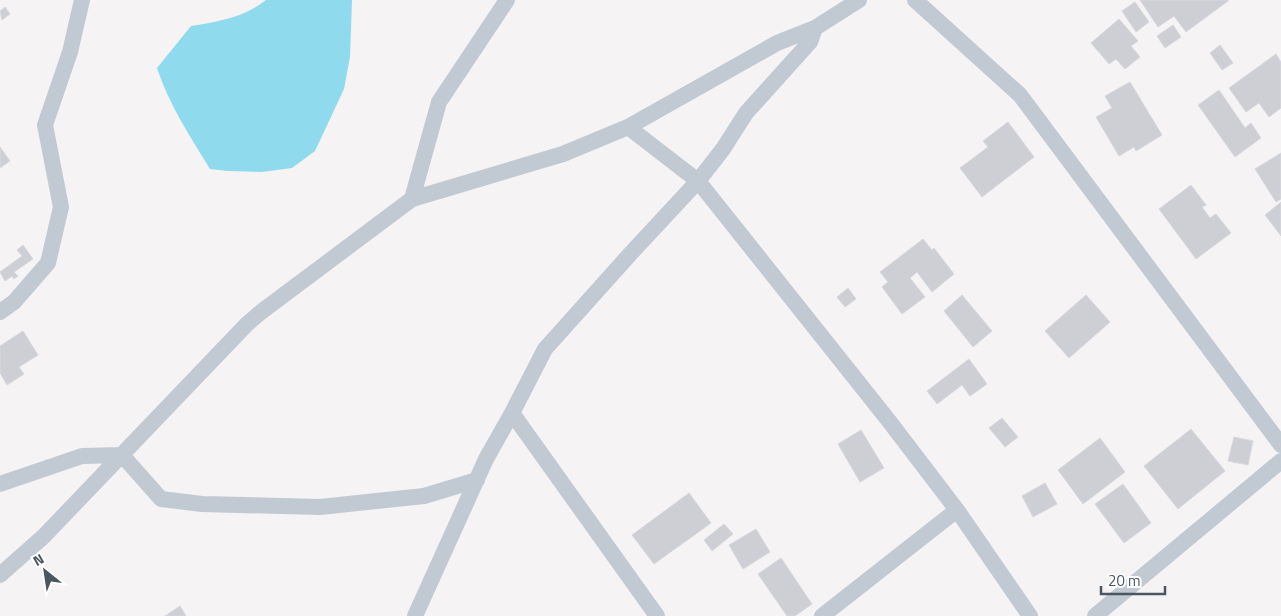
<svg xmlns="http://www.w3.org/2000/svg" width="1281" height="616" viewBox="0 0 1281 616" font-family="'Titillium Web',sans-serif">
<style>
.water{fill:#90daee}
.building{fill:#cdcfd5;stroke:#d7d9de}
.lines{fill:none;stroke-linecap:round;stroke-linejoin:round}
.street{stroke:#c1cad2;stroke-width:16}
</style>
<rect width="100%" height="100%" fill="#f5f3f3"/>
<path class="water" d="M266 0H352L350 57 344 89 315 151 292 168 262 172 228 171 210 169C190 136 169 105 157 68L191 26C217 22 245 17 266 0Z"/>
<path class="building" d="M1140 0H1228V1L1186 32 1174 16 1158 27Z
M1135 2 1149 22 1136 32 1122 11Z
M5 7 10 14 2 20 0 11Z
M1119 19 1138 41 1131 46 1140 57 1125 69 1116 59 1109 64 1091 43Z
M1173 25 1181 37 1165 48 1157 36Z
M1220 45 1233 63 1222 70 1210 53Z
M1276 54 1281 62V108L1269 117 1259 103 1246 112 1229 88Z
M1130 82 1162 135 1136 151 1134 147 1119 156 1096 117 1112 108 1105 96Z
M1219 90 1245 128 1251 123 1261 138 1235 157 1198 105Z
M1008 122 1034 157 982 197 960 168 988 147 983 141Z
M0 147 10 161 0 168Z
M1281 153V199L1276 202 1255 169Z
M1191 185 1206 205 1202 207 1210 218 1216 214 1231 233 1196 259 1159 209Z
M1281 202V236L1265 215Z
M923 239 932 250 934 248 954 274 932 292 917 272 910 278 925 297 902 314 882 287 888 282 880 272Z
M23 245 33 259 14 272 18 276 14 279 12 276 5 281 0 272 22 256 17 250Z
M848 288 856 299 845 307 837 297Z
M962 295 992 331 973 347 944 311Z
M1086 295 1110 322 1069 358 1045 331Z
M23 331 38 355 19 367 24 374 7 385 0 373V346Z
M969 359 987 384 970 396 962 385 937 404 927 391Z
M1002 418 1018 437 1005 447 989 428Z
M1191 429 1225 471 1178 509 1144 466Z
M861 430 884 468 860 482 838 444Z
M1234 437 1253 441 1248 465 1228 461Z
M1100 438 1125 472 1083 504 1058 470Z
M1045 483 1057 504 1033 517 1022 496Z
M1123 484 1151 523 1124 543 1095 504Z
M689 493 711 523 654 564 632 535Z
M724 524 733 534 712 551 704 540Z
M756 529 770 552 743 569 729 545Z
M781 558 812 604 795 616H787L758 574Z
M180 606 186 616H165Z"/>
<g class="lines">
<path class="street" d="M915 0 1020 95 1281 445
M628 127 698 181 889 421 957 510 1030 616
M412 199 439 102 507 0
M0 312 14 302 48 263 61 207 45 125 70 52 82 0
M512 413 657 616
M0 484 82 456 122 455 161 499 202 504 320 507 424 496 477 480
M0 575 44 536 247 324 261 312 412 199 563 154 628 127 777 43 815 28 859 0
M415 616 486 459 512 413 545 349 632 252 698 181 723 149 746 113 810 42 815 28
M822 616 957 510
M1095 616 1281 461"/>
</g>
<g transform="translate(45 571) rotate(330)" stroke="#ffffff" stroke-width="4" paint-order="stroke">
<path d="M0-4L9 19L0 12L-9 19Z" fill="#4a5661"/>
<text y="-8" font-size="14" font-weight="bold" text-anchor="middle" fill="#4a5661">N</text>
</g>
<path d="M1101 586v8h64v-8" fill="none" stroke="#4a5661" stroke-width="2.5"/>
<text x="1108" y="586" font-size="15" fill="#4a5661" stroke="#ffffff" stroke-width="4" paint-order="stroke">20 m</text>
</svg>
